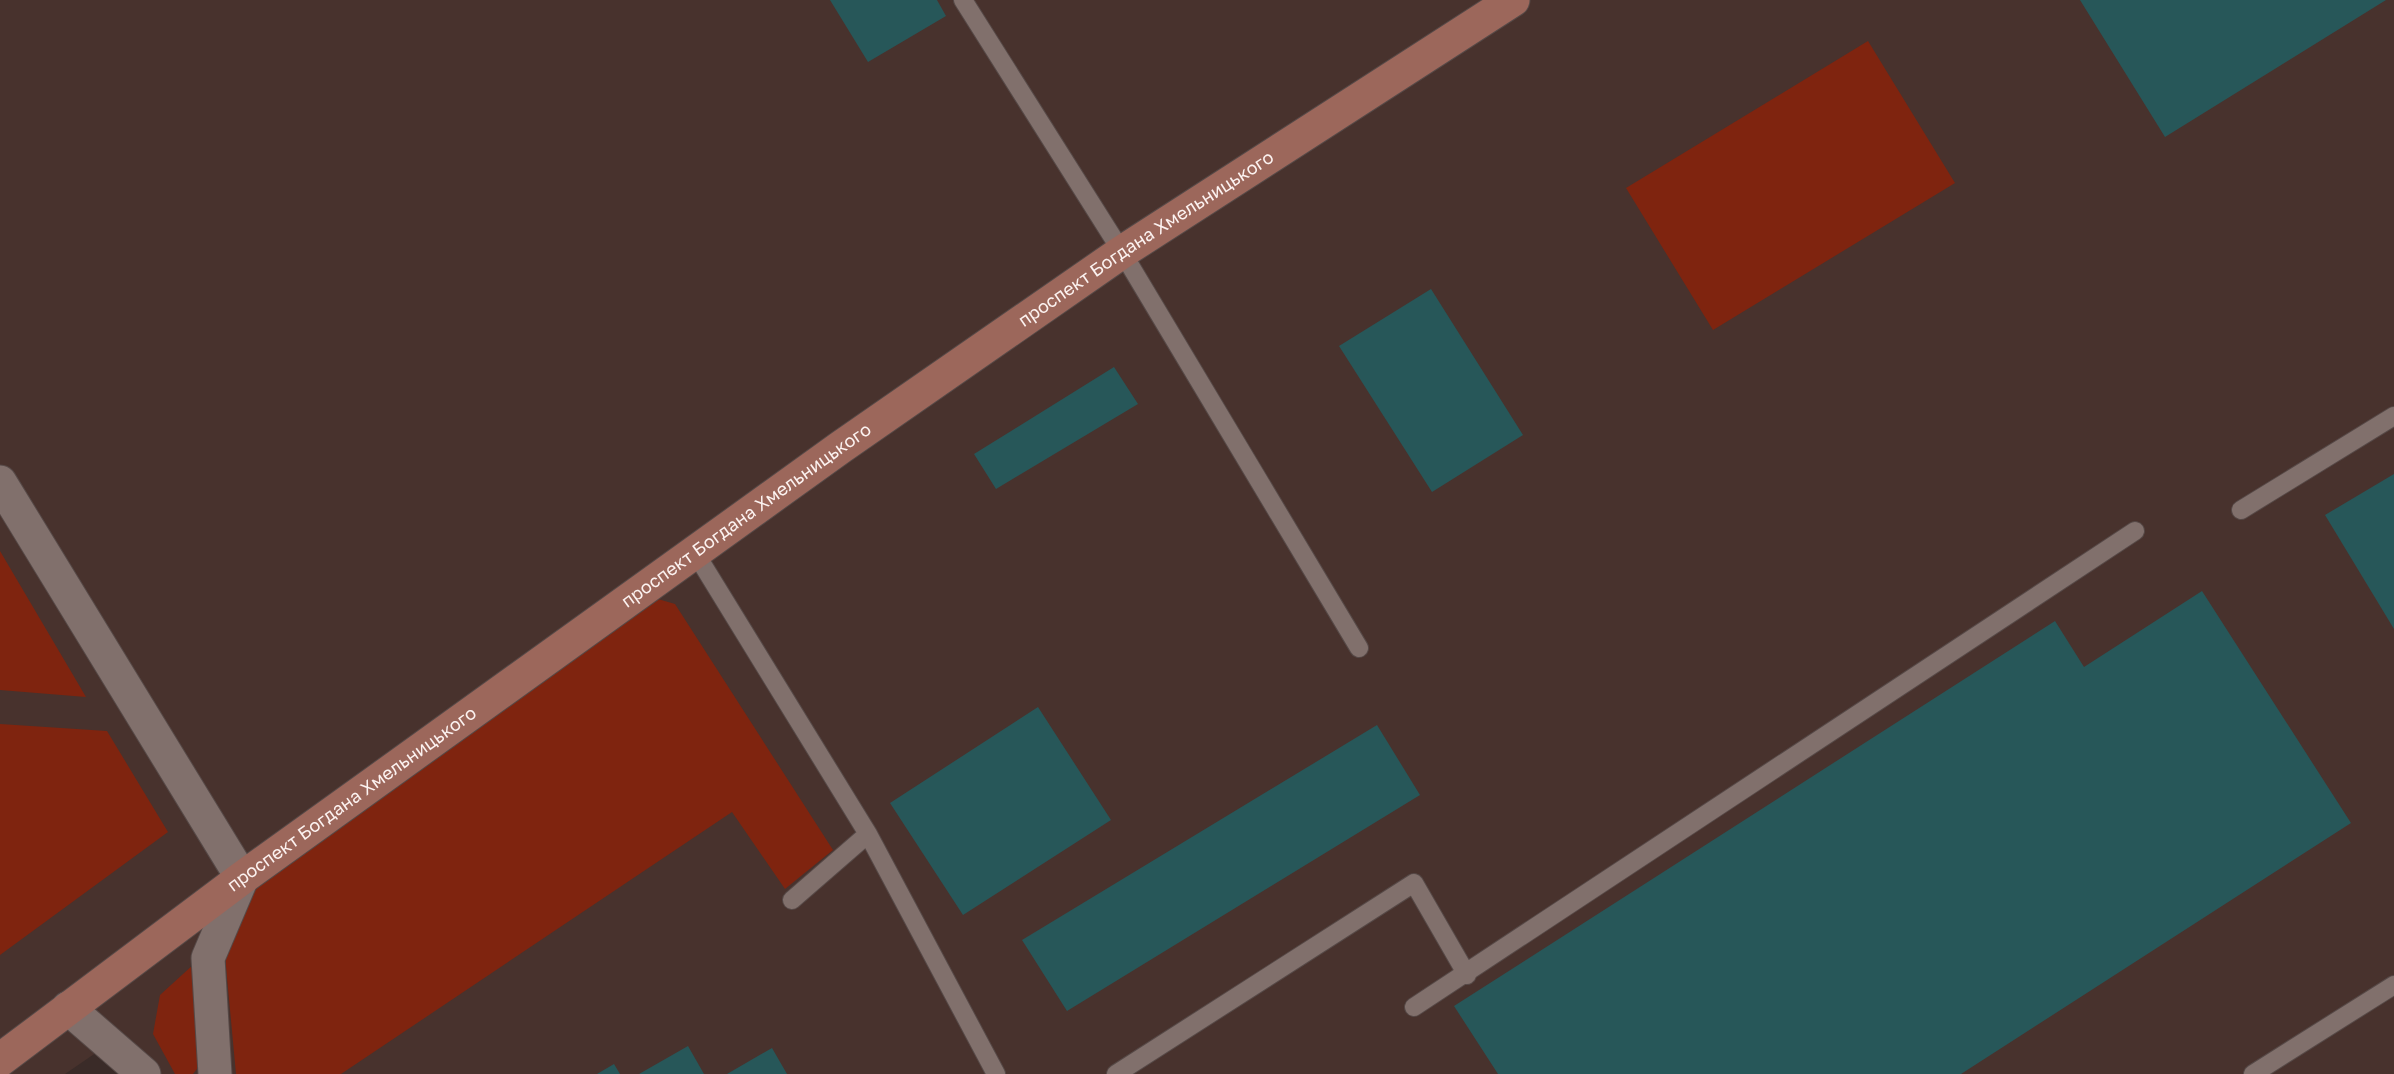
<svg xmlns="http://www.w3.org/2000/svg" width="2394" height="1074" viewBox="0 0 2394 1074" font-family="'Golos Text',sans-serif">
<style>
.built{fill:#48322d}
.green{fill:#7f240f}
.building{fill:#275759}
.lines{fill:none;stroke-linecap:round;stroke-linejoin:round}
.service-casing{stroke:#564947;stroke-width:20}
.minor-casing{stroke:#564947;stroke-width:35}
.secondary-casing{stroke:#564947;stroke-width:35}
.service{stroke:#81706c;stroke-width:18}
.minor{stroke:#81706c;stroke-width:33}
.secondary{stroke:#9c675b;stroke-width:33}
.labels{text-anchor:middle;stroke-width:4.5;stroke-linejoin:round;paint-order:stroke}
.street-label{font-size:18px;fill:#fcf2f0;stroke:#1c1614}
</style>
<rect width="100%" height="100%" fill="#3a2b28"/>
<path class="built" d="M0 0H2394V1074H134L103 1048 65 1074H0Z"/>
<path class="green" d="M1868 41 1955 183 1713 330 1626 188Z
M0 551 86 697 0 690Z
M651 597 675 604 833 850 785 889 732 812 341 1074H236L225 956 256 886Z
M0 724 107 731 168 832 0 955Z
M194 964 199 1066 193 1074H175L153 1034 160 995Z"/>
<path class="building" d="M830 0H937L946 16 868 62Z
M2080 0H2386L2165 137Z
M1431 289 1523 435 1432 492 1339 346Z
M1114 367 1138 404 996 489 974 454Z
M2394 474V629L2325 515Z
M2202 591 2351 823 1961 1074H1498L1454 1006 2055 621 2084 667Z
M1038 707 1111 820 963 915 890 803Z
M1377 725 1420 795 1067 1011 1022 940Z
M688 1046 704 1074H639Z
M772 1048 787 1074H727Z
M614 1064 620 1074H597Z"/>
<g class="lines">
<defs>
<path id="service" d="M963 0 1122 252 1359 648
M2241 510 2394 416
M696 554 868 834 996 1074
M792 900 868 834
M1414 1007 2135 531
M1116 1074 1414 883 1467 975
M2253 1074 2394 985"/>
<path id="minor" d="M0 482 242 878 208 958 215 1074
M68 1008 144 1074"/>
<g id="secondary">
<path id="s1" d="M0 1060 242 878 841 447 1122 252 1513 0"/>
</g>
</defs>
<use href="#service" class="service-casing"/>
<use href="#minor" class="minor-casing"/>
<use href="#secondary" class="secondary-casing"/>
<use href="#service" class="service"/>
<use href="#minor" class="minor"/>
<use href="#secondary" class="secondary"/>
</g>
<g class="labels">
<g class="street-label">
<text dy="6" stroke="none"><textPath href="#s1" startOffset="1410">проспект Богдана Хмельницького</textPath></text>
<text dy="6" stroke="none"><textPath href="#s1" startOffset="924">проспект Богдана Хмельницького</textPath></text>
<text dy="6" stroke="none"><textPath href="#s1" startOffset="438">проспект Богдана Хмельницького</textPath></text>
</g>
</g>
</svg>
